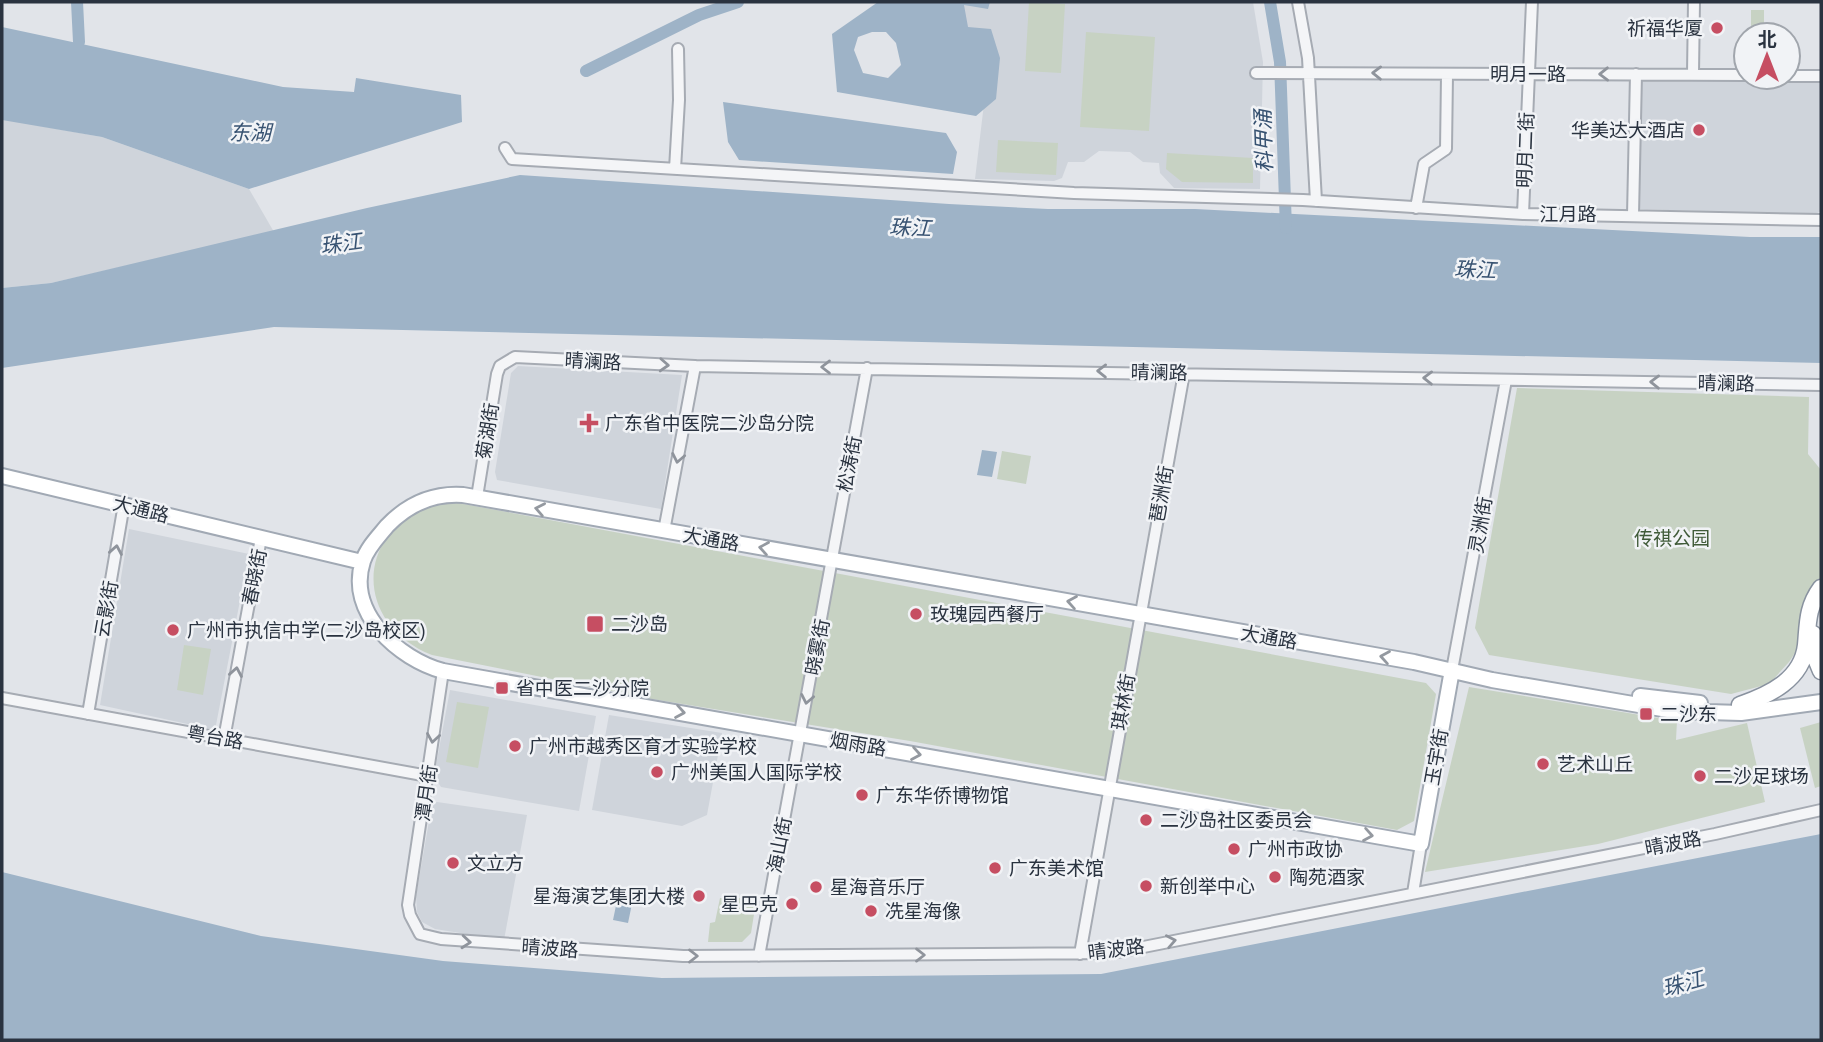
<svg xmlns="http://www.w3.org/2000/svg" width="1823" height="1042" viewBox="0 0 1823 1042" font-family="'PT Sans','Noto Sans SC',sans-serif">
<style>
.built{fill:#cfd4db}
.green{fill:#c7d2c3}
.water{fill:#9eb3c7;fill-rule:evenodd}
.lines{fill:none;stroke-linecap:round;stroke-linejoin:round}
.river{stroke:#9eb3c7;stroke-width:12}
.minor-casing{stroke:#a6abb3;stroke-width:14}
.major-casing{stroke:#a1a9b4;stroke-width:18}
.highway-casing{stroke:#89929f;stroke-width:19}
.minor{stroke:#f4f5f7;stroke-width:10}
.major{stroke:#fff;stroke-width:14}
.highway{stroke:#fff;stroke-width:16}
.oneway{stroke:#8f949c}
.oneway2{stroke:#9499a0}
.poi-dot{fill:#c64e62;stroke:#f1f3f6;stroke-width:2.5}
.labels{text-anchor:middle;stroke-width:5;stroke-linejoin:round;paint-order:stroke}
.poi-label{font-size:19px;fill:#2a3340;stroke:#f1f3f6;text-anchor:start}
.street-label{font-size:19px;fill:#2a3340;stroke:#f1f3f6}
.park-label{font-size:19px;fill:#405b39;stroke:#f1f3f6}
.water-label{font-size:21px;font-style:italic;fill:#375271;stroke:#f1f3f6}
</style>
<rect width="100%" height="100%" fill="#e1e4e9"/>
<path class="built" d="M944 2H1253L1263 62 1260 189 1174 188 1160 173 1159 163 1143 162 1130 152 1099 151 1084 162H1068L1062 178 1054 181 975 179 986 87Z
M1821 79V211L1813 215 1639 209 1640 80Z
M2 119 102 137 249 189 274 232 51 283 2 288Z
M518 366 682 375 661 509 497 480 495 472 511 373Z
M129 529 249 554 215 730 100 705Z
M450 690 596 716 579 811 441 787 434 776Z
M609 715 722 733 707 815 682 826 592 810Z
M437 802 527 815 504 940 435 929 422 922 417 912 416 896 432 804Z"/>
<path class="green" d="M1029 2 1065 4 1061 73 1025 71Z
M1751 10H1764V35H1751Z
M1086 32 1155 37 1149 131 1080 127Z
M998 140 1058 143 1056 175 996 172Z
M1167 153 1253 158V183L1182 182 1166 169Z
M1517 388 1809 397 1808 454 1821 470V576L1803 603 1799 647 1789 662 1769 684 1731 694 1489 655 1475 628Z
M1002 451 1031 456 1026 484 997 479Z
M453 502 1426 683 1436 694 1414 821 1397 830 910 741 652 699 432 655C343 619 360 512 453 502Z
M184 645 211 649 203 695 177 690Z
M1469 687 1677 721 1676 740 1747 723 1765 802 1598 844 1425 872Z
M457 702 489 707 478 768 446 762Z
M1821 722V786L1815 788 1800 728Z
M720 898H754L756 902 751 933 742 942H708L710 923 715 922Z"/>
<path class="water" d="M878 2H990L988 9 964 5 968 27 991 29 1000 58 996 99 976 116 837 92 832 34ZM872 32H886L896 43 901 65 888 78 863 73 854 50 858 37Z
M2 27 283 87 354 92 356 78 461 95 462 122 249 189 102 137 2 120Z
M723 102 946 133 957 152 953 174 739 160 728 142Z
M520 175 949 204 1048 209H1195L1750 237H1821V363L274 327 2 368V288L51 283 367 208Z
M982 450 997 452 992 477 977 475Z
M1821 834V1040H2V872L261 936 443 961 662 978 1101 974Z
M618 896 633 899 628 923 613 920Z"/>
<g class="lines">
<path class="river" d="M77 2 79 42
M1270 2 1280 62 1286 228
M586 71 699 15 738 2"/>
<defs>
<path id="minor" d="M1298 2 1308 58 1316 201
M1256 73 1746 75
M1693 73 1694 2
M1788 76H1821
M505 148 512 159 1074 193 1303 200 1523 214 1821 220
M675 169 679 100 678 49
M1416 208 1424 164 1446 149 1447 75
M1523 214 1532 2
M1633 215 1636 74
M477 497 497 374 500 366 515 357 695 366 1821 385
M664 531 695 366
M1452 670 1506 380
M443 671 408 905 410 915 420 934 441 939 683 956 1113 953 1715 834 1821 810
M2 698 428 776
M88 714 124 504
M224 739 261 538
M1413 893 1421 844
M1080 954 1184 373
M759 956 867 368"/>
<path id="major" d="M2 476 362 562
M1452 670 1421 844 443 671C399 659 346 613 363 561 367 548 378 537 387 526 408 504 433 493 463 495L1414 662 1492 680 1674 711 1741 713 1821 702
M1640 696 1700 703"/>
<path id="highway" d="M1813 634 1814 654 1821 671
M1740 705C1769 695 1802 680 1806 645 1808 623 1807 607 1821 588"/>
</defs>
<use href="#minor" class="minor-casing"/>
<use href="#major" class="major-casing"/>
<use href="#highway" class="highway-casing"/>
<use href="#minor" class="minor"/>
<use href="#major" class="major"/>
<use href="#highway" class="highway"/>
</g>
<defs><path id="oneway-chevron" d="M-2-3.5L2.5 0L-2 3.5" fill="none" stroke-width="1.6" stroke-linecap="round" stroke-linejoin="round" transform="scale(1.75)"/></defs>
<g class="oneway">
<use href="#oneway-chevron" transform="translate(1377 73) rotate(-179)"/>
<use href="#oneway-chevron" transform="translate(1604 74) rotate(179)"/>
<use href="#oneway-chevron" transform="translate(664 365) rotate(3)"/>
<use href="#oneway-chevron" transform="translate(826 367) rotate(-180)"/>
<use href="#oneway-chevron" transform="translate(1102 371) rotate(-179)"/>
<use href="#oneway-chevron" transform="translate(1428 378) rotate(-179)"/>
<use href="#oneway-chevron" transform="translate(1655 382) rotate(-179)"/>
<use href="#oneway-chevron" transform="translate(678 458) rotate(101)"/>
<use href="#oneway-chevron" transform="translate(116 550) rotate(-80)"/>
<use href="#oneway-chevron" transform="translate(236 672) rotate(-80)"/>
<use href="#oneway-chevron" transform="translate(807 699) rotate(101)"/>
<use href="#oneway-chevron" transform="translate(433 738) rotate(99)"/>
<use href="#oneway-chevron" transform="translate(1171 941) rotate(-11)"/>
<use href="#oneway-chevron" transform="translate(466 942) rotate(5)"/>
<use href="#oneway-chevron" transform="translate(920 955)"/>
<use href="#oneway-chevron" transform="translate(693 956)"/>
</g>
<g class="oneway2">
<use href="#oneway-chevron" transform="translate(540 509) rotate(-169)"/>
<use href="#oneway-chevron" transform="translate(764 548) rotate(-170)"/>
<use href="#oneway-chevron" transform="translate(1072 602) rotate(-170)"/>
<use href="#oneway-chevron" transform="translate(1385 657) rotate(-170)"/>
<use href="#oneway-chevron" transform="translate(680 712) rotate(10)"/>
<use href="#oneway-chevron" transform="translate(916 754) rotate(10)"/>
<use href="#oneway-chevron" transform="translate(1368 835) rotate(10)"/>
</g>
<g class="poi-dot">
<circle cx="1717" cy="28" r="7"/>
<circle cx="1699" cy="130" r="7"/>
<path d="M585.5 412.5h7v7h7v7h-7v7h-7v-7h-7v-7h7z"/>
<circle cx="916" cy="614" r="7"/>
<rect x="586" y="615" width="18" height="18" rx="3.5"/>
<circle cx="173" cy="630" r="7"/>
<rect x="495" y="681" width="14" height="14" rx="3.5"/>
<rect x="1639" y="707" width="14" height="14" rx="3.5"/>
<circle cx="515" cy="746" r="7"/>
<circle cx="1543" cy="764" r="7"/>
<circle cx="657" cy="772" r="7"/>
<circle cx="1700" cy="776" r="7"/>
<circle cx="862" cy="795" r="7"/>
<circle cx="1146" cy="820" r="7"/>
<circle cx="1234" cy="849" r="7"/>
<circle cx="453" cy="863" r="7"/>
<circle cx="995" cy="868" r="7"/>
<circle cx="1275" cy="877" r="7"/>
<circle cx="1146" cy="886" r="7"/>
<circle cx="816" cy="887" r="7"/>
<circle cx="699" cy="896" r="7"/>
<circle cx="792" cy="904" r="7"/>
<circle cx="871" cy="911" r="7"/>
</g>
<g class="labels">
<g class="poi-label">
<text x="1703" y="35" text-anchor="end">祈福华厦</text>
<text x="1685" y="137" text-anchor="end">华美达大酒店</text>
<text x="605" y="430">广东省中医院二沙岛分院</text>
<text x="930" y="621">玫瑰园西餐厅</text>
<text x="611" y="631">二沙岛</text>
<text x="187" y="637">广州市执信中学(二沙岛校区)</text>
<text x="516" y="695">省中医二沙分院</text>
<text x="1660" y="721">二沙东</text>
<text x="529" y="753">广州市越秀区育才实验学校</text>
<text x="1557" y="771">艺术山丘</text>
<text x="671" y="779">广州美国人国际学校</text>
<text x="1714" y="783">二沙足球场</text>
<text x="876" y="802">广东华侨博物馆</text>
<text x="1160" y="827">二沙岛社区委员会</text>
<text x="1248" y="856">广州市政协</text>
<text x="467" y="870">文立方</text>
<text x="1009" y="875">广东美术馆</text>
<text x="1289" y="884">陶苑酒家</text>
<text x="1160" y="893">新创举中心</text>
<text x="830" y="894">星海音乐厅</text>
<text x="685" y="903" text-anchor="end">星海演艺集团大楼</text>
<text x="778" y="911" text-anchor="end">星巴克</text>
<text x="885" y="918">冼星海像</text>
</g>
<g class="street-label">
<text x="1528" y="81">明月一路</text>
<text transform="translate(1525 150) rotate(-88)" y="7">明月二街</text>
<text x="1568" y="221">江月路</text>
<text transform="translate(593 361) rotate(3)" y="7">晴澜路</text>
<text transform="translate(1159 372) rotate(1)" y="7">晴澜路</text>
<text transform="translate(1726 383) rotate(1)" y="7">晴澜路</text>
<text transform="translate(487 431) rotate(-81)" y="7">菊湖街</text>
<text transform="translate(849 464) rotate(-79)" y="7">松涛街</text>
<text transform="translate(1161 494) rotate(-80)" y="7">琶洲街</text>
<text transform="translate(141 509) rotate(14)" y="7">大通路</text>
<text transform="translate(1480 525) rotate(-80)" y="7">灵洲街</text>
<text transform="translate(711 539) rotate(10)" y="7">大通路</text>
<text transform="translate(254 577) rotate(-79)" y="7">春晓街</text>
<text transform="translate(106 609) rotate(-80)" y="7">云影街</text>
<text transform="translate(1269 637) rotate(10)" y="7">大通路</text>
<text transform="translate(817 647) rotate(-79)" y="7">晓雾街</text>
<text transform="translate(1123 702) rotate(-80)" y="7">琪林街</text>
<text transform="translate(215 737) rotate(10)" y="7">粤台路</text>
<text transform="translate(858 744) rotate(10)" y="7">烟雨路</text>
<text transform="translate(1436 757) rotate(-80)" y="7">玉宇街</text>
<text transform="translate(426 793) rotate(-82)" y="7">潭月街</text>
<text transform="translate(1673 843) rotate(-11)" y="7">晴波路</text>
<text transform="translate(779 845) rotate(-79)" y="7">海山街</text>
<text transform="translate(550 948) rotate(4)" y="7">晴波路</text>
<text transform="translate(1116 949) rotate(-7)" y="7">晴波路</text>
</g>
<g class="park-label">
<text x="1672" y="545">传祺公园</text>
</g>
<g class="water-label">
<text x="250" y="140">东湖</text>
<text transform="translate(1264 141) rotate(-92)" y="7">科甲涌</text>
<text transform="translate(910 228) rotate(2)" y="7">珠江</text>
<text transform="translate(341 244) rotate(-8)" y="7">珠江</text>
<text transform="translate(1475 270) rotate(2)" y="7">珠江</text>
<text transform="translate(1683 984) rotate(-16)" y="7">珠江</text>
</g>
</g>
<rect width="1823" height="1042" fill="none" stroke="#2a3340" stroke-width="7"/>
<g transform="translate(1767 56)"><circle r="33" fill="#f1f3f6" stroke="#a1a6ad" stroke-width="2"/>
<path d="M0-5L12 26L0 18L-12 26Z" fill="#c64e62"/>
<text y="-10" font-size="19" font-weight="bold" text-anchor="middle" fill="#2a3340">北</text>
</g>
</svg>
